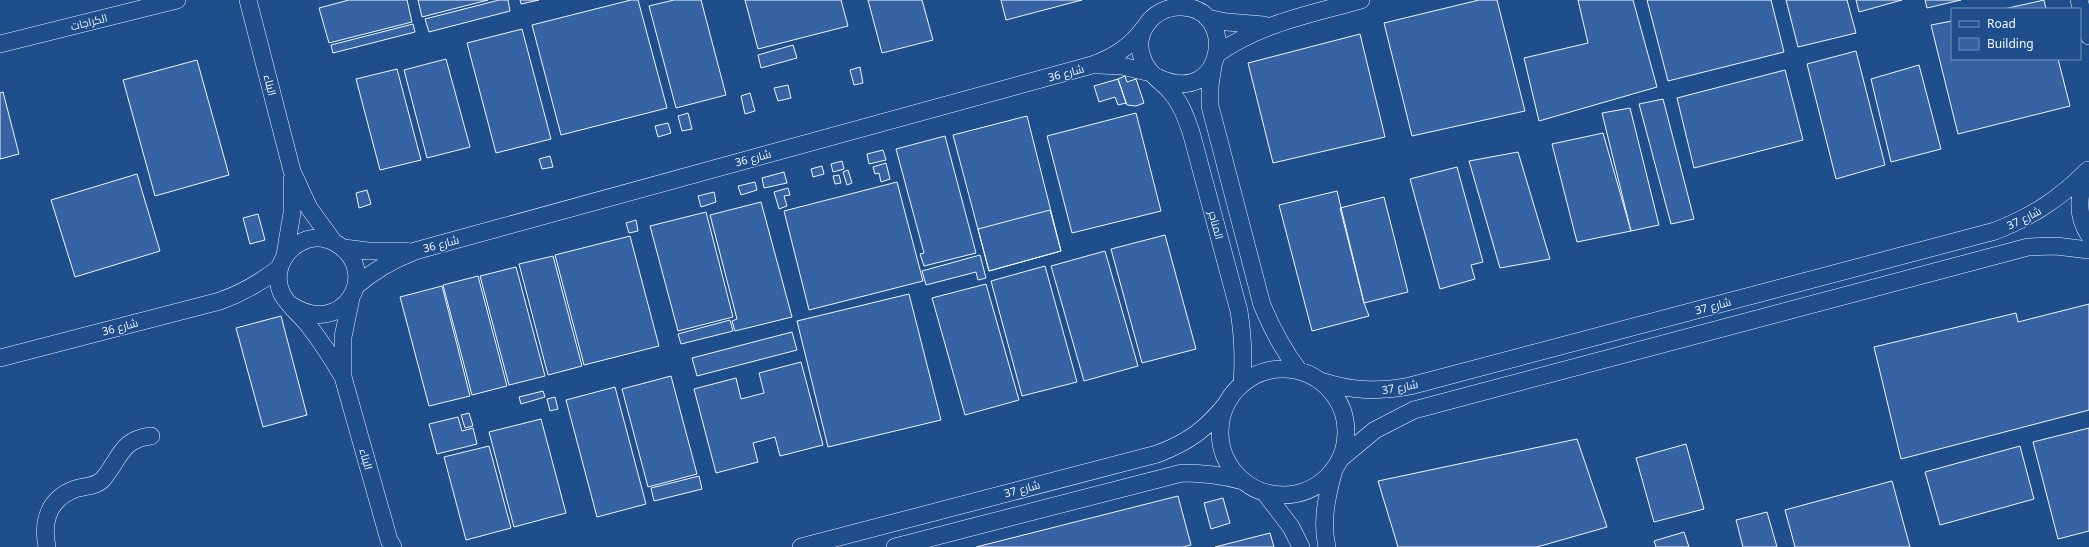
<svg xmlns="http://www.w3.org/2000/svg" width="2089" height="547" viewBox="0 0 2089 547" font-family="'Noto Sans',Cairo,sans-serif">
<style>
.building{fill:#3563a3;stroke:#f2f6ff}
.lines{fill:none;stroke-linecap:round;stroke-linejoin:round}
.minor-casing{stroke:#f2f6ff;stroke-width:18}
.minor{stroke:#1f4e8c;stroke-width:17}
.labels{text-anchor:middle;stroke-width:3;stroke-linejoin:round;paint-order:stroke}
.street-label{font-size:11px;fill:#f2f6ff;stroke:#1f4e8c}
</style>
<rect width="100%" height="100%" fill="#1f4e8c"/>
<path class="building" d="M349 0H407L412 22 329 43 319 8Z
M418 0H488L422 17Z
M499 0H508L510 11 429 32 425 19Z
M520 0H539L521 4Z
M631 0H638L667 108 561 135 532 25Z
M674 0H701L726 95 676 108 649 6Z
M745 0H841L848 26 758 49Z
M868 0H922L933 40 882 53Z
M1001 0H1082L1006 20Z
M1479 0H1497L1525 111 1412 136 1384 23Z
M1578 0H1633L1657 87 1539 121 1524 58 1588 43Z
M1647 0H1771L1784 52 1668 81Z
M1786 0H1847L1856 33 1798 47Z
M1856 0H1902L1859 12Z
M1925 0H1961L1927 8Z
M2044 0 2046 9H2004Z
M1952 21V59H2058L2070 106 1958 134 1931 25Z
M413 24 415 32 333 53 331 45Z
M522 29 551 139 496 153 467 43Z
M1360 34 1385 137 1273 163 1248 63Z
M793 45 797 58 761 68 758 55Z
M1856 51 1885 165 1836 179 1807 64Z
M446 59 470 147 427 158 404 70Z
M197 60 229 175 155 196 123 80Z
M1919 65 1941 149 1891 162 1871 79Z
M860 67 863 83 854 85 850 70Z
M397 69 421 160 380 170 356 79Z
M1785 70 1803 140 1694 168 1677 98Z
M1125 76 1127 82 1136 79 1144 103 1136 106 1127 105 1118 79Z
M1118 79 1126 103 1118 105 1115 97 1099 102 1094 86Z
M788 85 791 98 778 101 774 88Z
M3 92 19 154 0 159V93Z
M750 93 755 111 745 114 741 96Z
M1663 99 1694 219 1671 224 1639 104Z
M1630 108 1659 225 1631 231 1602 113Z
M688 113 692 129 682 131 678 116Z
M1136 113 1161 211 1072 233 1047 136Z
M1027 116 1061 251 989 271 953 135Z
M668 123 671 133 658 137 655 126Z
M1603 133 1631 231 1577 242 1552 144Z
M945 136 976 253 924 266 920 254 924 253 896 149Z
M883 150 886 160 869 164 867 154Z
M1518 152 1550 259 1500 268 1469 161Z
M550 156 553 167 542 169 539 159Z
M842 161 844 169 833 172 831 164Z
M886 163 890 179 881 182 879 173 875 174 873 167Z
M822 166 824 174 813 177 811 169Z
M1457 167 1483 262 1471 265 1475 279 1440 289 1410 179Z
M848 170 852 183 847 185 843 172Z
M784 172 787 183 764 188 762 178Z
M137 174 160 251 75 277 51 200Z
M839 175 841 183 835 184 833 176Z
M755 182 757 190 741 195 738 186Z
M897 182 923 281 809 310 784 211Z
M788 188 790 195 784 196 787 206 779 209 774 192Z
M367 190 371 204 359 208 356 193Z
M1337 191 1364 303 1369 316 1312 331 1279 205Z
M714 192 716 202 701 207 698 196Z
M1384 197 1408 292 1364 303 1340 208Z
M761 202 792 317 735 331 732 321 737 319 710 215Z
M1050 210 1061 251 989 271 978 229Z
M706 212 733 317 678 331 650 226Z
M258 214 265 240 250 244 243 218Z
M636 220 638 231 629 233 626 223Z
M1165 235 1196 349 1142 363 1111 249Z
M630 236 659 346 584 365 555 255Z
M1105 251 1138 366 1084 381 1051 266Z
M980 255 986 278 978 280 976 272 926 285 922 271Z
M553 256 582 366 548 375 519 264Z
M1045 266 1077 382 1022 396 991 281Z
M516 267 545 376 509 385 480 276Z
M478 276 507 386 472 395 443 285Z
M986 284 1019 400 965 415 932 298Z
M442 286 470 396 429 406 400 297Z
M909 294 941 420 828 447 797 321Z
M2089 304V410L1901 459 1874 347 2016 313 2018 322Z
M281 316 307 415 263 427 236 328Z
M730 320 733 331 681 344 678 334Z
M792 332 797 350 697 376 692 358Z
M801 362 823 445 780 456 775 437 753 443 758 462 716 473 694 389 736 378 741 399 764 393 759 373Z
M671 376 697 474 648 487 622 389Z
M615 387 646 504 597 517 566 400Z
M543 391 545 397 521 404 519 397Z
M555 397 558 409 550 411 547 399Z
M469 413 473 426 465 428 461 415Z
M458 417 462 431 473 428 477 444 437 454 429 424Z
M541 419 566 513 514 527 489 432Z
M2089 428V531L2058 539 2033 442Z
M1577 439 1607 527 1537 547H1398L1378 481Z
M1686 444 1704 509 1654 522 1636 458Z
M489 446 511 528 466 540 444 457Z
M2020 446 2034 499 1940 525 1925 472Z
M699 476 702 489 654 501 651 488Z
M1892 481 1910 547H1795L1785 510Z
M1178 496 1191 545 1183 547H976Z
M1223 498 1230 523 1211 529 1204 503Z
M1767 512 1777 547H1743L1736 520Z
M1684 532 1689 547H1656L1654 541Z
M1270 533 1274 547H1215Z"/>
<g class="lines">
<defs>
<path id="minor" d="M248 0 292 171 309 208 333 241
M2079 0 2089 36
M1207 18 1227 22 1264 25
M0 44 177 0
M1217 54C1261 23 1311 14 1361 0
M1099 65 1122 66 1151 73
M1213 66 1210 86V106L1262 305C1272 329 1283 350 1299 371
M1157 77C1226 111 1239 4 1179 7 1151 8 1131 36 1144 62 1149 74 1162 82 1170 91 1181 103 1186 118 1191 132L1239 311C1243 336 1244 358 1242 384
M2087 173C2078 194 2076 215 2089 235
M344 248 368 251H406
M285 255 292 213V179
M356 286C374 270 392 260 415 251L1092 65C1114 57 1130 47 1144 28
M351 298 343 337V377L389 540 393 547
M291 305C343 339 382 272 337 244 305 223 266 261 282 294 288 305 298 313 306 322 320 340 332 358 343 377
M0 358 220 301C242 293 260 283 279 268
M1220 432a63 63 0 1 1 126 0a63 63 0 1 1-126 0Z
M1321 381C1352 391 1378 392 1410 386L1995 231C2033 216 2059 199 2088 170
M1340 459 1375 430 1414 410 2028 247 2056 246 2089 250
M1265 493 1291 527 1301 547
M47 547C42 522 48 499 75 489 84 486 96 487 103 479 120 459 121 439 151 436
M801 547 1157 454C1189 442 1206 429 1227 403
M895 547 1182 473C1203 473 1222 475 1243 481
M1327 547C1321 521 1327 495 1334 470"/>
</defs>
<use href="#minor" class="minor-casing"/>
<use href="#minor" class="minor"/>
</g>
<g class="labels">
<g class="street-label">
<text transform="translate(89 22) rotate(-14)" y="4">الكراجات</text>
<text transform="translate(1066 73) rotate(-15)" y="4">شارع 36</text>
<text transform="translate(270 85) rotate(76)" y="4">البناء</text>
<text transform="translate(753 158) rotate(-15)" y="4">شارع 36</text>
<text transform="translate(2024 218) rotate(-26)" y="4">شارع 37</text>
<text transform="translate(1216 225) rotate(75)" y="4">المناجر</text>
<text transform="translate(441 244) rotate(-15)" y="4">شارع 36</text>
<text transform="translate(1713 306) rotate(-15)" y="4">شارع 37</text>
<text transform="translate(120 327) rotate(-15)" y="4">شارع 36</text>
<text transform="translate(1400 387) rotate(-10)" y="4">شارع 37</text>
<text transform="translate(366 459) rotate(74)" y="4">البناء</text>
<text transform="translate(1022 489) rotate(-15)" y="4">شارع 37</text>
</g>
</g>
<rect x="1951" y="8" width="130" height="52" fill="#1f4e8c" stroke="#7391ba"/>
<rect x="1959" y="21" width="20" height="6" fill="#1f4e8c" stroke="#7391ba"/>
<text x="1987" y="28" font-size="12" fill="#f2f6ff">Road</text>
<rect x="1959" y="38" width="20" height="12" fill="#3563a3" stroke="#7391ba"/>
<text x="1987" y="48" font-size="12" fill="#f2f6ff">Building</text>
</svg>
